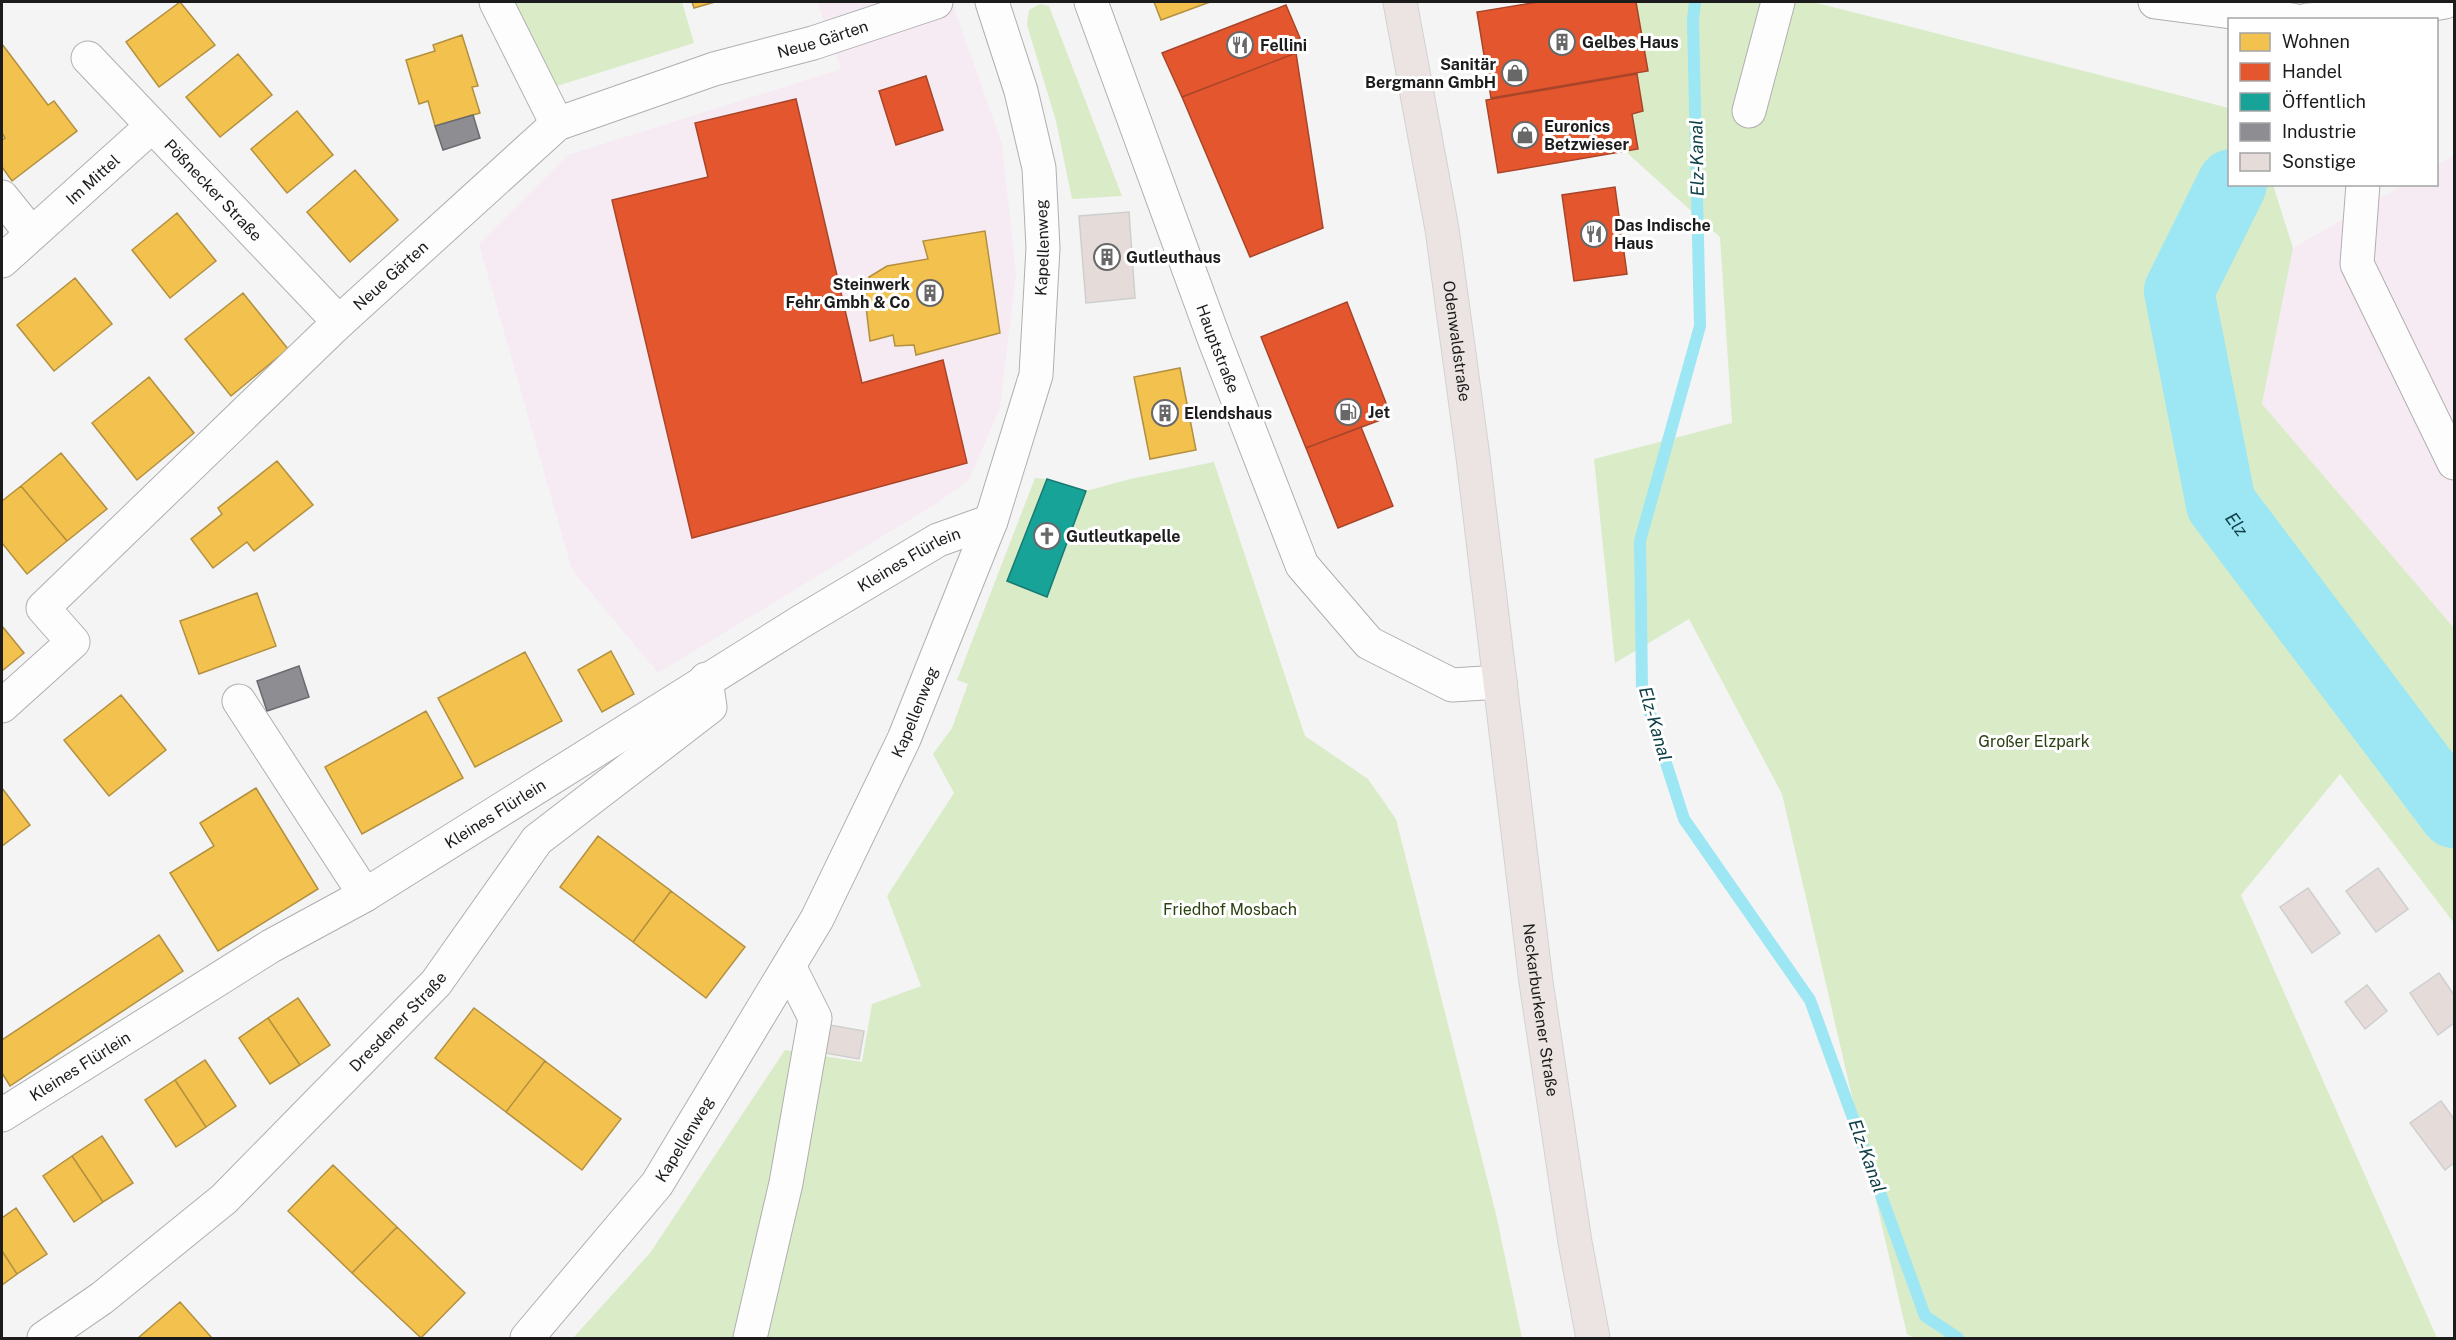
<svg xmlns="http://www.w3.org/2000/svg" width="2456" height="1340" viewBox="0 0 2456 1340" font-family="'Public Sans',sans-serif">
<style>
.commercial{fill:#f6eaf3}
.green{fill:#d9ecc7}
.homes{fill:#f2c14e;stroke:#b2903f;stroke-width:1.5}
.shops{fill:#e4572e;stroke:#a84529;stroke-width:1.5}
.public{fill:#17a398;stroke:#187a73;stroke-width:1.5}
.industry{fill:#8d8d92;stroke:#6b6b6f;stroke-width:1.5}
.lines{fill:none;stroke-linecap:round;stroke-linejoin:round}
.stream{stroke:#9de6f4;stroke-width:12}
.river{stroke:#9de6f4;stroke-width:70}
.building{fill:#e5dcda;stroke:#cfcece;stroke-width:1.5}
.minor-casing{stroke:#afafaf;stroke-width:35}
.major-casing{stroke:#d2d2d2;stroke-width:35}
.minor{stroke:#fdfdfe;stroke-width:33}
.major{stroke:#ece4e3;stroke-width:33}
.labels{text-anchor:middle;stroke-width:6;stroke-linejoin:round;paint-order:stroke}
.street-label{font-size:16px;fill:#1c1c1d;stroke:#fff}
.poi-label{font-size:16px;font-weight:bold;fill:#1c1c1d;stroke:#fff;text-anchor:start}
.park-label{font-size:16px;fill:#2c4211;stroke:#fff}
.water-label{font-size:18px;font-style:italic;fill:#0f4048;stroke:#fff}
</style>
<rect width="100%" height="100%" fill="#f4f4f5"/>
<path class="commercial" d="M817 2H952L1002 144 1016 274 1000 407 969 480 937 503 658 673 572 570 479 244 568 155 841 69Z
M2454 155V628L2262 404 2293 248 2403 185 2436 184 2437 165Z"/>
<path class="green" d="M496 2H682L694 43 541 91Z
M1636 2H1813L2229 108 2230 184 2273 185 2293 248 2262 404 2454 628V923L2340 774 2241 895 2437 1338H1914L1907 1334 1782 794 1689 619 1615 663 1594 459 1732 423 1720 237 1625 151 1638 148 1632 114 1643 111 1637 74 1648 71Z
M1040 4 1049 6 1122 196 1072 199 1056 121 1027 25 1029 10Z
M1214 462 1305 736 1368 779 1396 819 1496 1214 1522 1338H573L650 1253 785 1050 862 1062 872 1004 921 986 887 896 954 793 933 754 952 728 968 684 957 680 1035 478 1047 479 1086 491 1130 479Z"/>
<path class="homes" d="M180 2 215 45 159 87 126 42Z
M692 2H715L694 8Z
M1154 2H1210L1161 20Z
M462 35 478 86 472 87 480 113 435 126 428 101 419 104 406 60 435 51 433 45Z
M2 44 48 105 54 101 77 131 12 181 2 167V140L5 138 2 133Z
M238 54 272 95 220 137 186 97Z
M297 111 333 155 287 193 251 149Z
M355 170 398 220 350 262 307 212Z
M177 213 216 261 170 298 132 250Z
M985 231 1000 333 916 355 914 345 895 346 893 335 870 341 865 298 869 277 887 266 928 259 923 241Z
M75 278 112 324 54 371 17 325Z
M243 293 288 349 231 396 185 339Z
M1180 368 1196 450 1150 459 1134 377Z
M149 377 194 433 137 480 92 423Z
M61 453 107 509 67 541 21 486Z
M277 461 313 505 254 551 247 542 213 568 191 539 222 514 218 508Z
M21 486 67 541 27 574 2 543V501Z
M257 593 276 646 199 674 180 621Z
M2 626 24 653 2 671Z
M611 651 634 694 602 712 578 670Z
M525 652 562 721 475 767 438 698Z
M121 695 166 750 109 796 64 740Z
M426 711 463 778 362 834 325 767Z
M2 788 30 825 2 846Z
M256 788 318 889 218 951 170 873 214 846 200 823Z
M598 836 671 891 633 942 560 887Z
M671 891 745 947 706 998 633 942Z
M159 935 183 971 10 1086 2 1073V1040Z
M298 998 330 1045 300 1065 268 1018Z
M474 1008 545 1061 506 1112 435 1058Z
M268 1018 300 1065 270 1084 239 1038Z
M205 1060 236 1106 206 1127 175 1080Z
M545 1061 621 1119 582 1170 506 1112Z
M175 1080 206 1127 176 1147 145 1100Z
M102 1136 133 1183 103 1202 72 1156Z
M72 1156 103 1202 74 1222 43 1176Z
M333 1165 397 1227 352 1273 288 1211Z
M16 1208 47 1254 17 1274 2 1251V1218Z
M397 1227 465 1293 421 1338 352 1273Z
M2 1251 17 1274 2 1285Z
M180 1302 212 1338H138Z"/>
<path class="shops" d="M1538 2H1636L1648 71 1491 98 1477 12Z
M1286 5 1300 38 1296 53 1182 97 1162 53Z
M1296 53 1323 228 1250 257 1182 97Z
M1637 74 1643 111 1632 114 1638 149 1498 173 1486 100Z
M926 76 943 130 896 145 879 91Z
M796 99 862 383 943 360 967 463 692 538 612 200 708 177 695 123Z
M1615 187 1627 274 1574 281 1562 195Z
M1347 302 1391 416 1306 448 1261 337Z
M1361 427 1393 506 1338 528 1306 448Z"/>
<path class="public" d="M1047 479 1086 491 1047 597 1007 581Z"/>
<path class="industry" d="M473 115 480 138 443 150 435 126Z
M299 666 309 697 267 711 257 681Z"/>
<g class="lines">
<path class="stream" d="M1695 2 1693 20 1700 326 1640 541 1642 688 1684 819 1810 1000 1925 1316 1958 1338"/>
<path class="river" id="s1" d="M2232 184 2179 291 2221 504 2454 813"/>
</g>
<path class="building" d="M1129 212 1135 298 1086 303 1079 216Z
M2378 868 2408 909 2376 932 2346 891Z
M2308 888 2340 933 2312 953 2280 907Z
M2439 973 2454 995V1023L2438 1035 2410 993Z
M2367 985 2387 1011 2365 1029 2345 1002Z
M824 1024 864 1031 859 1059 819 1052Z
M2441 1101 2454 1119V1163L2445 1170 2410 1123Z"/>
<g class="lines">
<defs>
<g id="minor">
<path d="M496 2 557 124"/>
<path id="s2" d="M1091 2 1215 341 1302 565 1369 643 1452 685 1500 682"/>
<path d="M2155 2 2293 20"/>
<path d="M2307 20 2358 17 2445 2"/>
<path id="s3" d="M88 58 339 322"/>
<path d="M1749 111 1778 2"/>
<path d="M2363 184 2357 264 2454 463"/>
<path d="M2 197 31 233"/>
<path id="s4" d="M2 261 152 126"/>
<path d="M239 701 365 895"/>
<path id="s5" d="M2 706 73 642 43 608 339 322 557 124 714 69 813 43 936 2"/>
<path id="s6" d="M2 1115 271 946 365 895 802 621 938 540 991 521"/>
<path id="s7" d="M44 1338 102 1298 224 1199 436 983 537 840 710 707 706 679"/>
<path id="s8" d="M527 1338 657 1184 817 919 904 739 991 521 1036 375 1043 248 1039 168 1021 91 992 2"/>
<path d="M750 1338 786 1183 815 1018 789 966"/>
</g>
<g id="major">
<path id="s9" d="M1400 2 1442 229 1473 457 1536 982 1575 1242 1593 1338"/>
</g>
</defs>
<use href="#minor" class="minor-casing"/>
<use href="#major" class="major-casing"/>
<use href="#minor" class="minor"/>
<use href="#major" class="major"/>
</g>
<defs>
<symbol id="building-ring" viewBox="-11 -11 22 22"><circle r="9.5" fill="#fff" stroke="#686869" stroke-width="1.5"/><path d="M-4-6H4V6H1V3H-1V6H-4ZM-2.5-4.3h1.7v1.8h-1.7ZM.8-4.3h1.7v1.8H.8ZM-2.5-1h1.7V.8h-1.7ZM.8-1h1.7V.8H.8Z" fill="#686869"/></symbol>
<symbol id="restaurant-ring" viewBox="-11 -11 22 22"><circle r="9.5" fill="#fff" stroke="#686869" stroke-width="1.5"/><path d="M-5-6h1v4h1v-4h1v4h1v-4h1v5L-1.5 .5V6h-2V.5L-5-1ZM5-6V6H3V1.5H1.5Q1.5-4 5-6Z" fill="#686869"/></symbol>
<symbol id="shop-ring" viewBox="-11 -11 22 22"><circle r="9.5" fill="#fff" stroke="#686869" stroke-width="1.5"/><path d="M-5-2.5h2.3a2.7 3.5 0 0 1 5.4 0H5L5.5 6h-11ZM-1.5-2.5h3a1.5 2.3 0 0 0-3 0Z" fill="#686869"/></symbol>
<symbol id="fuel-ring" viewBox="-11 -11 22 22"><circle r="9.5" fill="#fff" stroke="#686869" stroke-width="1.5"/><path d="M-5.5-6h7V0h2V4h1.3V-2.5L3-4.5l.8-.8L6-3V5H2.5V1h-1V6h-7ZM-4.2-4.7v3.2H.2V-4.7Z" fill="#686869"/></symbol>
<symbol id="church-ring" viewBox="-11 -11 22 22"><circle r="9.5" fill="#fff" stroke="#686869" stroke-width="1.5"/><path d="M-1.2-6h2.4v3.5h3.3v2.4h-3.3V6h-2.4V-.1h-3.3v-2.4h3.3Z" fill="#686869"/></symbol>
</defs>
<g fill-rule="evenodd">
<use href="#building-ring" x="1547" y="27" width="30" height="30"/>
<use href="#restaurant-ring" x="1225" y="30" width="30" height="30"/>
<use href="#shop-ring" x="1500" y="58" width="30" height="30"/>
<use href="#shop-ring" x="1510" y="120" width="30" height="30"/>
<use href="#restaurant-ring" x="1579" y="219" width="30" height="30"/>
<use href="#building-ring" x="1092" y="242" width="30" height="30"/>
<use href="#building-ring" x="915" y="278" width="30" height="30"/>
<use href="#fuel-ring" x="1333" y="397" width="30" height="30"/>
<use href="#building-ring" x="1150" y="398" width="30" height="30"/>
<use href="#church-ring" x="1032" y="521" width="30" height="30"/>
</g>
<g class="labels">
<g class="street-label">
<text dy="6" stroke="none"><textPath href="#s5" startOffset="1126">Neue Gärten</textPath></text>
<text dy="6" stroke="none"><textPath href="#s4" startOffset="122">Im Mittel</textPath></text>
<text dy="6" stroke="none"><textPath href="#s3" startOffset="182">Pößnecker Straße</textPath></text>
<text dy="6" stroke="none"><textPath href="#s8" startOffset="1226">Kapellenweg</textPath></text>
<text dy="6" stroke="none"><textPath href="#s5" startOffset="622">Neue Gärten</textPath></text>
<text dy="6" stroke="none"><textPath href="#s9" startOffset="344">Odenwaldstraße</textPath></text>
<text dy="6" stroke="none"><textPath href="#s2" startOffset="369">Hauptstraße</textPath></text>
<text dy="6" stroke="none"><textPath href="#s6" startOffset="1064">Kleines Flürlein</textPath></text>
<text dy="6" stroke="none"><textPath href="#s8" startOffset="740">Kapellenweg</textPath></text>
<text dy="6" stroke="none"><textPath href="#s6" startOffset="578">Kleines Flürlein</textPath></text>
<text dy="6" stroke="none"><textPath href="#s9" startOffset="1018">Neckarburkener Straße</textPath></text>
<text dy="6" stroke="none"><textPath href="#s7" startOffset="476">Dresdener Straße</textPath></text>
<text dy="6" stroke="none"><textPath href="#s6" startOffset="92">Kleines Flürlein</textPath></text>
<text dy="6" stroke="none"><textPath href="#s8" startOffset="254">Kapellenweg</textPath></text>
</g>
<g class="poi-label">
<text x="1582" y="48">Gelbes Haus</text>
<text x="1260" y="51">Fellini</text>
<text x="1496" y="70" text-anchor="end">Sanitär<tspan x="1496" dy="18">Bergmann GmbH</tspan></text>
<text x="1544" y="132">Euronics<tspan x="1544" dy="18">Betzwieser</tspan></text>
<text x="1614" y="231">Das Indische<tspan x="1614" dy="18">Haus</tspan></text>
<text x="1126" y="263">Gutleuthaus</text>
<text x="910" y="290" text-anchor="end">Steinwerk<tspan x="910" dy="18">Fehr Gmbh &amp; Co</tspan></text>
<text x="1368" y="418">Jet</text>
<text x="1184" y="419">Elendshaus</text>
<text x="1066" y="542">Gutleutkapelle</text>
</g>
<g class="park-label">
<text x="2034" y="747">Großer Elzpark</text>
<text x="1230" y="915">Friedhof Mosbach</text>
</g>
<g class="water-label">
<text transform="translate(1697 158) rotate(-91)" y="6">Elz-Kanal</text>
<text dy="6" stroke="none"><textPath href="#s1" startOffset="362">Elz</textPath></text>
<text transform="translate(1655 724) rotate(74)" y="6">Elz-Kanal</text>
<text transform="translate(1867 1156) rotate(70)" y="6">Elz-Kanal</text>
</g>
</g>
<rect width="2456" height="1340" fill="none" stroke="#1c1c1d" stroke-width="6"/>
<rect x="2228" y="18" width="210" height="168" fill="#ffffff" stroke="#a4a4a5" stroke-width="1.5"/>
<rect x="2240" y="33" width="30" height="18" fill="#f2c14e" stroke="#a4a4a5" stroke-width="1.5"/>
<text x="2282" y="48" font-size="18" fill="#1c1c1d">Wohnen</text>
<rect x="2240" y="63" width="30" height="18" fill="#e4572e" stroke="#a4a4a5" stroke-width="1.5"/>
<text x="2282" y="78" font-size="18" fill="#1c1c1d">Handel</text>
<rect x="2240" y="93" width="30" height="18" fill="#17a398" stroke="#a4a4a5" stroke-width="1.5"/>
<text x="2282" y="108" font-size="18" fill="#1c1c1d">Öffentlich</text>
<rect x="2240" y="123" width="30" height="18" fill="#8d8d92" stroke="#a4a4a5" stroke-width="1.5"/>
<text x="2282" y="138" font-size="18" fill="#1c1c1d">Industrie</text>
<rect x="2240" y="153" width="30" height="18" fill="#e5dcda" stroke="#a4a4a5" stroke-width="1.5"/>
<text x="2282" y="168" font-size="18" fill="#1c1c1d">Sonstige</text>
</svg>
